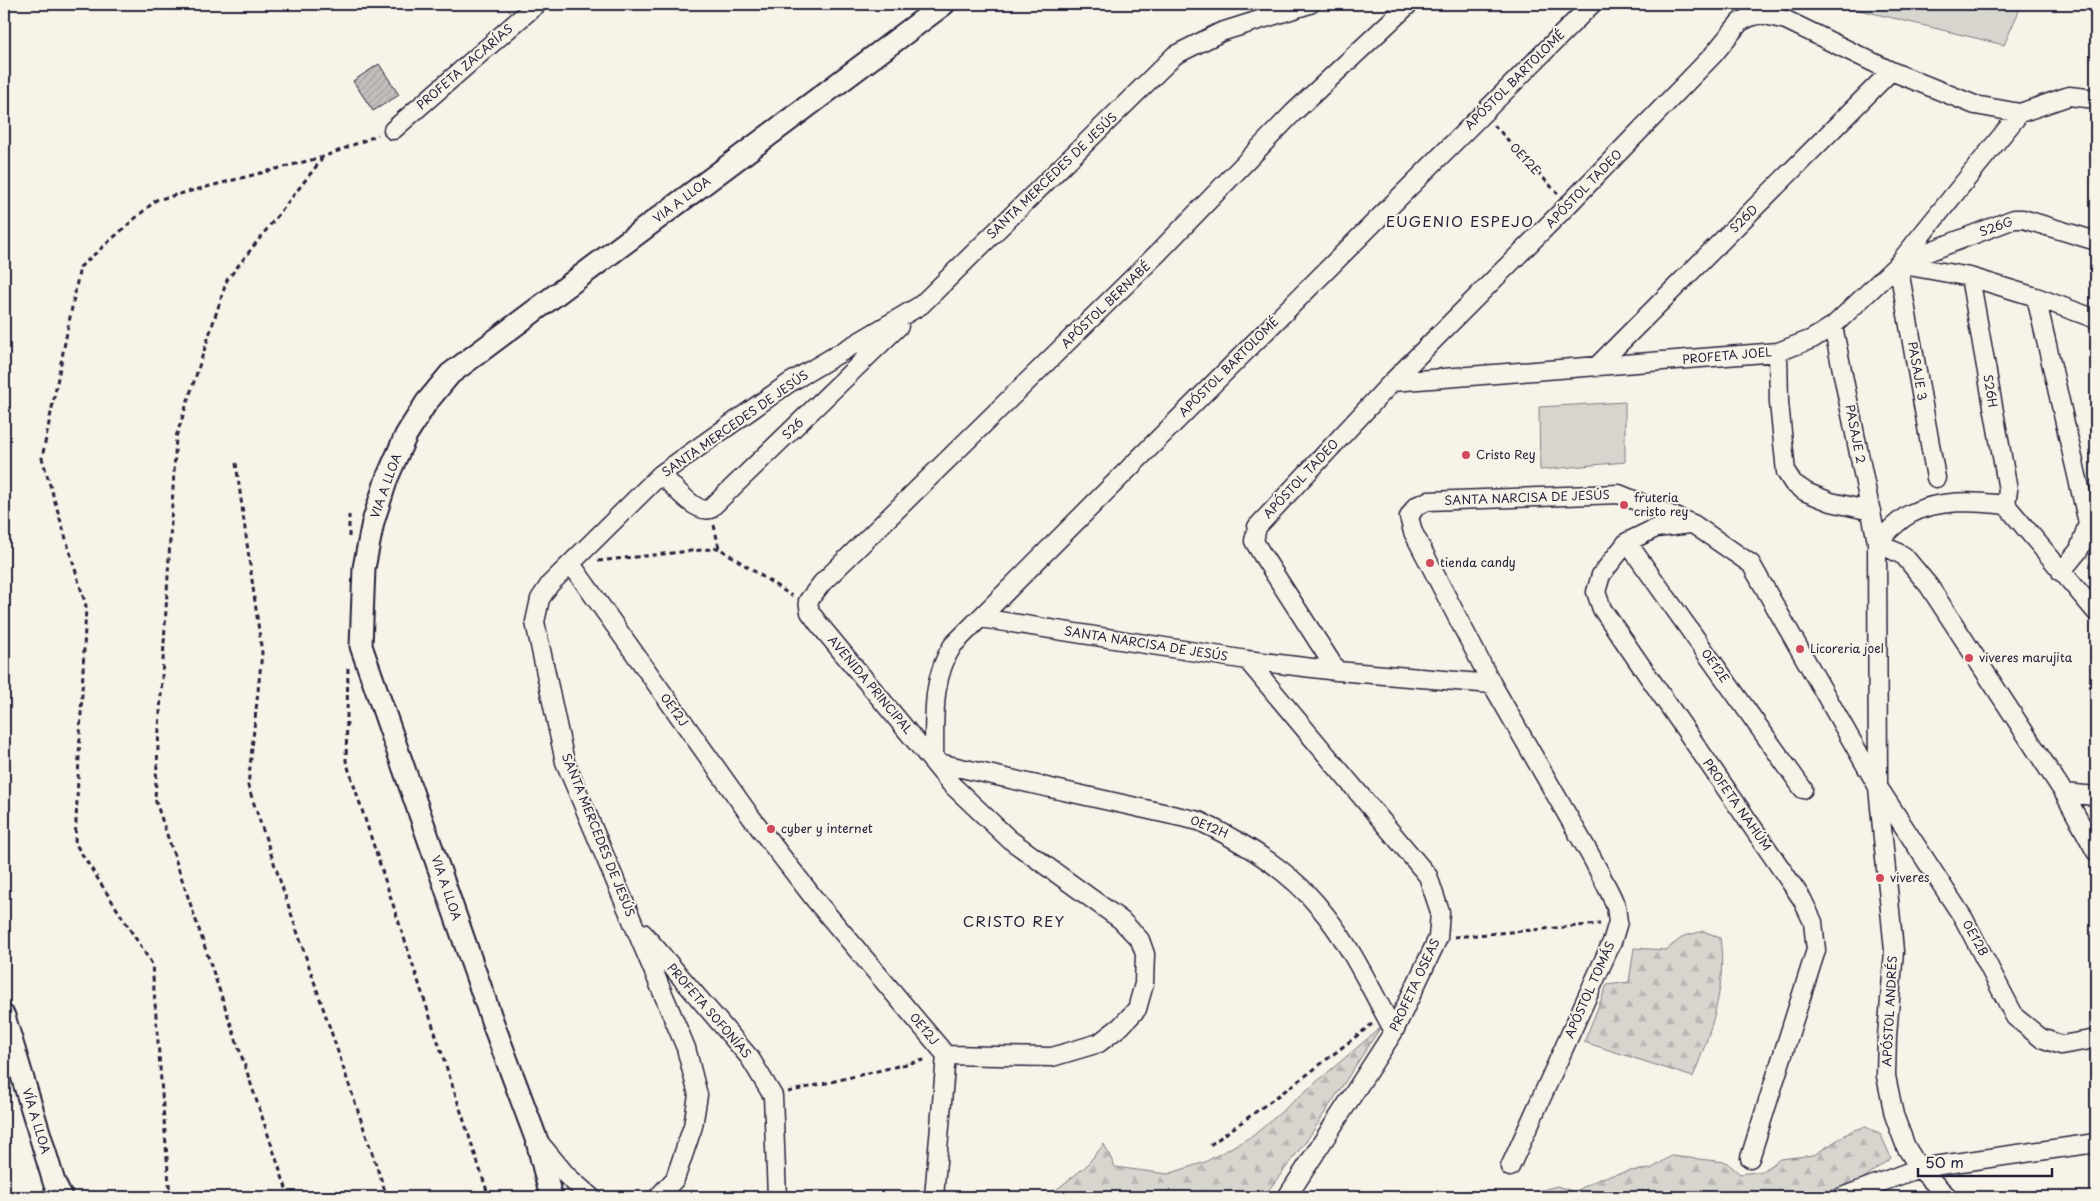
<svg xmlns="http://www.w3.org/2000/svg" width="2100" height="1201" viewBox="0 0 2100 1201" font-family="'Playpen Sans',sans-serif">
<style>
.forest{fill:url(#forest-firs);stroke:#7d7c85}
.pitch{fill:#d8d5cf;stroke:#7d7c85}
.building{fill:url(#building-hatch);stroke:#22223b}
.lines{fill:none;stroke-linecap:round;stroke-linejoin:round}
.minor-casing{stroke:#22223b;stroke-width:21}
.tertiary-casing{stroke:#22223b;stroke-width:25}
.path{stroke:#22223b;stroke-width:3;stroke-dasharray:5 4;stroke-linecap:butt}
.minor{stroke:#f7f3e8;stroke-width:18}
.tertiary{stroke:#f7f3e8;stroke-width:21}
.poi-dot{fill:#d1495b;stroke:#f7f3e8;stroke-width:2}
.labels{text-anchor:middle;stroke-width:4;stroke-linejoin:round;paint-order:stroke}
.street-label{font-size:12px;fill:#22223b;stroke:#f7f3e8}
.poi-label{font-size:12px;fill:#22223b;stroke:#f7f3e8;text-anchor:start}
.quarter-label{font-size:15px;letter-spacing:1px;fill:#22223b;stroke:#f7f3e8}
</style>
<defs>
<pattern id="forest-firs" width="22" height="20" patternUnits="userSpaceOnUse" patternTransform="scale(1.25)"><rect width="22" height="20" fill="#d8d5cf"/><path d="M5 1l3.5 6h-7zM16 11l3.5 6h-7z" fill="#b9b7b3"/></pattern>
<pattern id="building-hatch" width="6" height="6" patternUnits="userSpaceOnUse" patternTransform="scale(1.25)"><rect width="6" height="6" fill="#c2bfbd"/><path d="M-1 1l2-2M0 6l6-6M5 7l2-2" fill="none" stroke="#a6a4a3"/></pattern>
</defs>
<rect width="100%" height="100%" fill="#f7f3e8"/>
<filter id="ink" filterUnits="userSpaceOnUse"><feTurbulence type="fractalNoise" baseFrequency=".02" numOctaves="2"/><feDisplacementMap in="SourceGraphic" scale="10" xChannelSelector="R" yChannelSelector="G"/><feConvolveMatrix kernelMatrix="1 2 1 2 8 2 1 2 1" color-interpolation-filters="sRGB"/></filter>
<g filter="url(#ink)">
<path class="forest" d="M1704 931 1720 938C1727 987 1711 1031 1693 1077L1584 1042 1607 985 1629 982 1634 948 1666 950 1684 936Z
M1380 1028 1307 1140 1268 1191 1267 1197H1030L1056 1190 1085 1167 1104 1144 1115 1167 1168 1174 1205 1162 1254 1135Z
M1866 1127 1881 1135 1891 1158 1858 1182 1808 1197H1516L1557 1186 1574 1192 1601 1178 1629 1171 1651 1169 1671 1156 1726 1162 1740 1174 1763 1171 1780 1159 1814 1155 1853 1130Z"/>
<path class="pitch" d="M1835 4H2022L2004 45Z
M1625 402V462L1540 470 1539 407Z"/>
<path class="building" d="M379 64 399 95 373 111 353 81Z"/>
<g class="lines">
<defs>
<path id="minor" d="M393 130 537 4
M1899 263 2014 219H2023L2096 241
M1898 264 1936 478
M1898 264 1970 277 2036 297 2096 319
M1970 277 2008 490 2006 505
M2036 297 2088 523 2079 550 2061 572
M1833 326 1877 542 1878 787 1894 951 1887 1036 1886 1076 1894 1115 1906 1147 1919 1168 1948 1197
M1778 352 1779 403 1786 472 1793 483 1806 492 1831 502 1871 511
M1596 367 1891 71
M1392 382 1778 352 1812 339 1833 326 1898 264 2020 113
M661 474C671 484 696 514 710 509L899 326
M1690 524 1656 528 1627 542 1601 575 1596 592 1602 609 1802 899 1813 922 1816 950 1750 1158
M1627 542 1803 789
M1877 542 1904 556 1929 586 2064 793 2096 852
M1877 542C1887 533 1897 521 1910 514 1938 499 1975 501 2006 505L2096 612
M571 564 751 817 816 901 946 1055 1052 1057 1099 1043 1121 1026 1137 1009 1144 984 1145 954 1140 940 1121 920 1009 839 951 784 818 623 810 612 808 601 822 583 1158 253 1293 113 1409 4
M980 618 1247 660 1337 671 1492 684
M1247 660 1428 876 1440 912 1438 938 1394 1031 1287 1197
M1337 671 1261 553 1254 541 1257 527 1392 382 1568 205 1713 55 1740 22 1750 17 1761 14 1786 20 1891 71 1975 105 2020 113 2069 96 2096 99
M934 762C935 722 930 680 953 645L1592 4
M934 762 1199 821C1243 842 1288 869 1319 907 1350 943 1371 990 1394 1031
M2064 793 2096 796
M643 933 750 1058 773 1096 777 1197
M538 1141 567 1176 591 1197
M1510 1167 1612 942 1618 922 1616 906 1609 891 1592 858 1492 684 1413 532 1409 517 1416 506 1428 501 1619 494 1693 524 1751 564 1878 787 1964 919 2015 1017 2041 1038 2061 1045 2096 1039
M658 1197 675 1179 693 1126 698 1095 686 1048 565 762 535 622 540 599 550 584 661 474 789 383 921 305 1175 55 1221 32 1310 4
M934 1197 946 1055
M1842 1197 1919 1168 2096 1143"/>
<path id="tertiary" d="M4 1016 54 1182 61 1197
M551 1197 537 1141 494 1026 361 646 364 568 373 522 387 478 406 435 426 403 450 374 944 4"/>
</defs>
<use href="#minor" class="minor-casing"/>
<use href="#tertiary" class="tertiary-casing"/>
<path class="path" d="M1494 125 1558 194
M236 463 262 653 248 786 387 1197
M714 525 719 548 792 596
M349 537V515
M598 561 719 548
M348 668 346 761 489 1197
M1454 937 1600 924
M788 1092 928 1059
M1210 1145 1308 1074 1372 1024
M170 1197 152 964 75 843 86 606 42 458 80 267 156 200 323 157 378 135
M289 1197 155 799 176 437 227 280 322 159"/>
<use href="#minor" class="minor"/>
<use href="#tertiary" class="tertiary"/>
</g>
</g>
<g class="poi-dot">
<circle cx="1466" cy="455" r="5"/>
<circle cx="1624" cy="505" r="5"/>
<circle cx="1430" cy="563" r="5"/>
<circle cx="1800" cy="649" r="5"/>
<circle cx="1969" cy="658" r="5"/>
<circle cx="771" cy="829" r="5"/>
<circle cx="1880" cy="878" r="5"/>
</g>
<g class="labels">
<g class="street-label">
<text transform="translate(465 67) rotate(-41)" y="4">PROFETA ZACARÍAS</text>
<text transform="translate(1515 80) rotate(-45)" y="4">APÓSTOL BARTOLOMÉ</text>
<text transform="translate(1525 159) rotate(47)" y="4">OE12E</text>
<text transform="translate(1052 176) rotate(-44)" y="4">SANTA MERCEDES DE JESÚS</text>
<text transform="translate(1584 189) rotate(-46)" y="4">APÓSTOL TADEO</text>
<text transform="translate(682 200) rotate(-37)" y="4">VIA A LLOA</text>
<text transform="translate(1744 219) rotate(-45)" y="4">S26D</text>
<text transform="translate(1996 227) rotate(-20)" y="4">S26G</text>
<text transform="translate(1106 305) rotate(-44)" y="4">APÓSTOL BERNABÉ</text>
<text transform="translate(1727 356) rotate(-5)" y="4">PROFETA JOEL</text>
<text transform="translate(1229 367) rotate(-45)" y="4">APÓSTOL BARTOLOMÉ</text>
<text transform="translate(1917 371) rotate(80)" y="4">PASAJE 3</text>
<text transform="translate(1990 391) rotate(80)" y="4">S26H</text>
<text transform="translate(735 424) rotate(-35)" y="4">SANTA MERCEDES DE JESÚS</text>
<text transform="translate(793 429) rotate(-44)" y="4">S26</text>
<text transform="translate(1855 434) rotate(79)" y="4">PASAJE 2</text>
<text transform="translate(1301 479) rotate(-47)" y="4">APÓSTOL TADEO</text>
<text transform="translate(386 486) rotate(-70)" y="4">VIA A LLOA</text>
<text transform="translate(1527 498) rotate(-2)" y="4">SANTA NARCISA DE JESÚS</text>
<text transform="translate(1146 644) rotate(9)" y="4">SANTA NARCISA DE JESÚS</text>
<text transform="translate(1715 666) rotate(55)" y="4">OE12E</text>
<text transform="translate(870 685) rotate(50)" y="4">AVENIDA PRINCIPAL</text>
<text transform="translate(674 710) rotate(54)" y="4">OE12J</text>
<text transform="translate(1737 805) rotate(55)" y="4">PROFETA NAHÚM</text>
<text transform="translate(1209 827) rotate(22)" y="4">OE12H</text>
<text transform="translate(598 835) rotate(68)" y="4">SANTA MERCEDES DE JESÚS</text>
<text transform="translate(446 888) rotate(71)" y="4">VIA A LLOA</text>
<text transform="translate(1975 938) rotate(61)" y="4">OE12B</text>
<text transform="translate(1415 985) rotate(-65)" y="4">PROFETA OSEAS</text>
<text transform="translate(1590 990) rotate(-66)" y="4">APÓSTOL TOMÁS</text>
<text transform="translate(709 1011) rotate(49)" y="4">PROFETA SOFONÍAS</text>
<text transform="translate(1890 1011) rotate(-87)" y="4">APÓSTOL ANDRÉS</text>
<text transform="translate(924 1029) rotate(50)" y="4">OE12J</text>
<text transform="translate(36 1121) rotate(73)" y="4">VÍA A LLOA</text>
</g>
<g class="poi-label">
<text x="1476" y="459">Cristo Rey</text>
<text x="1634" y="502">fruteria<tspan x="1634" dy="14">cristo rey</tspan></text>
<text x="1440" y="567">tienda candy</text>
<text x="1810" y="653">Licoreria joel</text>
<text x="1979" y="662">viveres marujita</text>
<text x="781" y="833">cyber y internet</text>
<text x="1890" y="882">viveres</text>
</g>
<g class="quarter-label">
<text x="1460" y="227">EUGENIO ESPEJO</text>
<text x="1014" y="927">CRISTO REY</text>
</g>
</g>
<rect width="2100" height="1201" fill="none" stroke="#f7f3e8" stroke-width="20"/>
<rect x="10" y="10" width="2080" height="1181" fill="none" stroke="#22223b" stroke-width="2" filter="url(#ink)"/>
<path d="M1918 1168v8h134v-8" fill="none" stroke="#22223b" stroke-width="2.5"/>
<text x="1925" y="1168" font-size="15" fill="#22223b" stroke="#f7f3e8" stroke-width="4" paint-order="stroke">50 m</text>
</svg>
